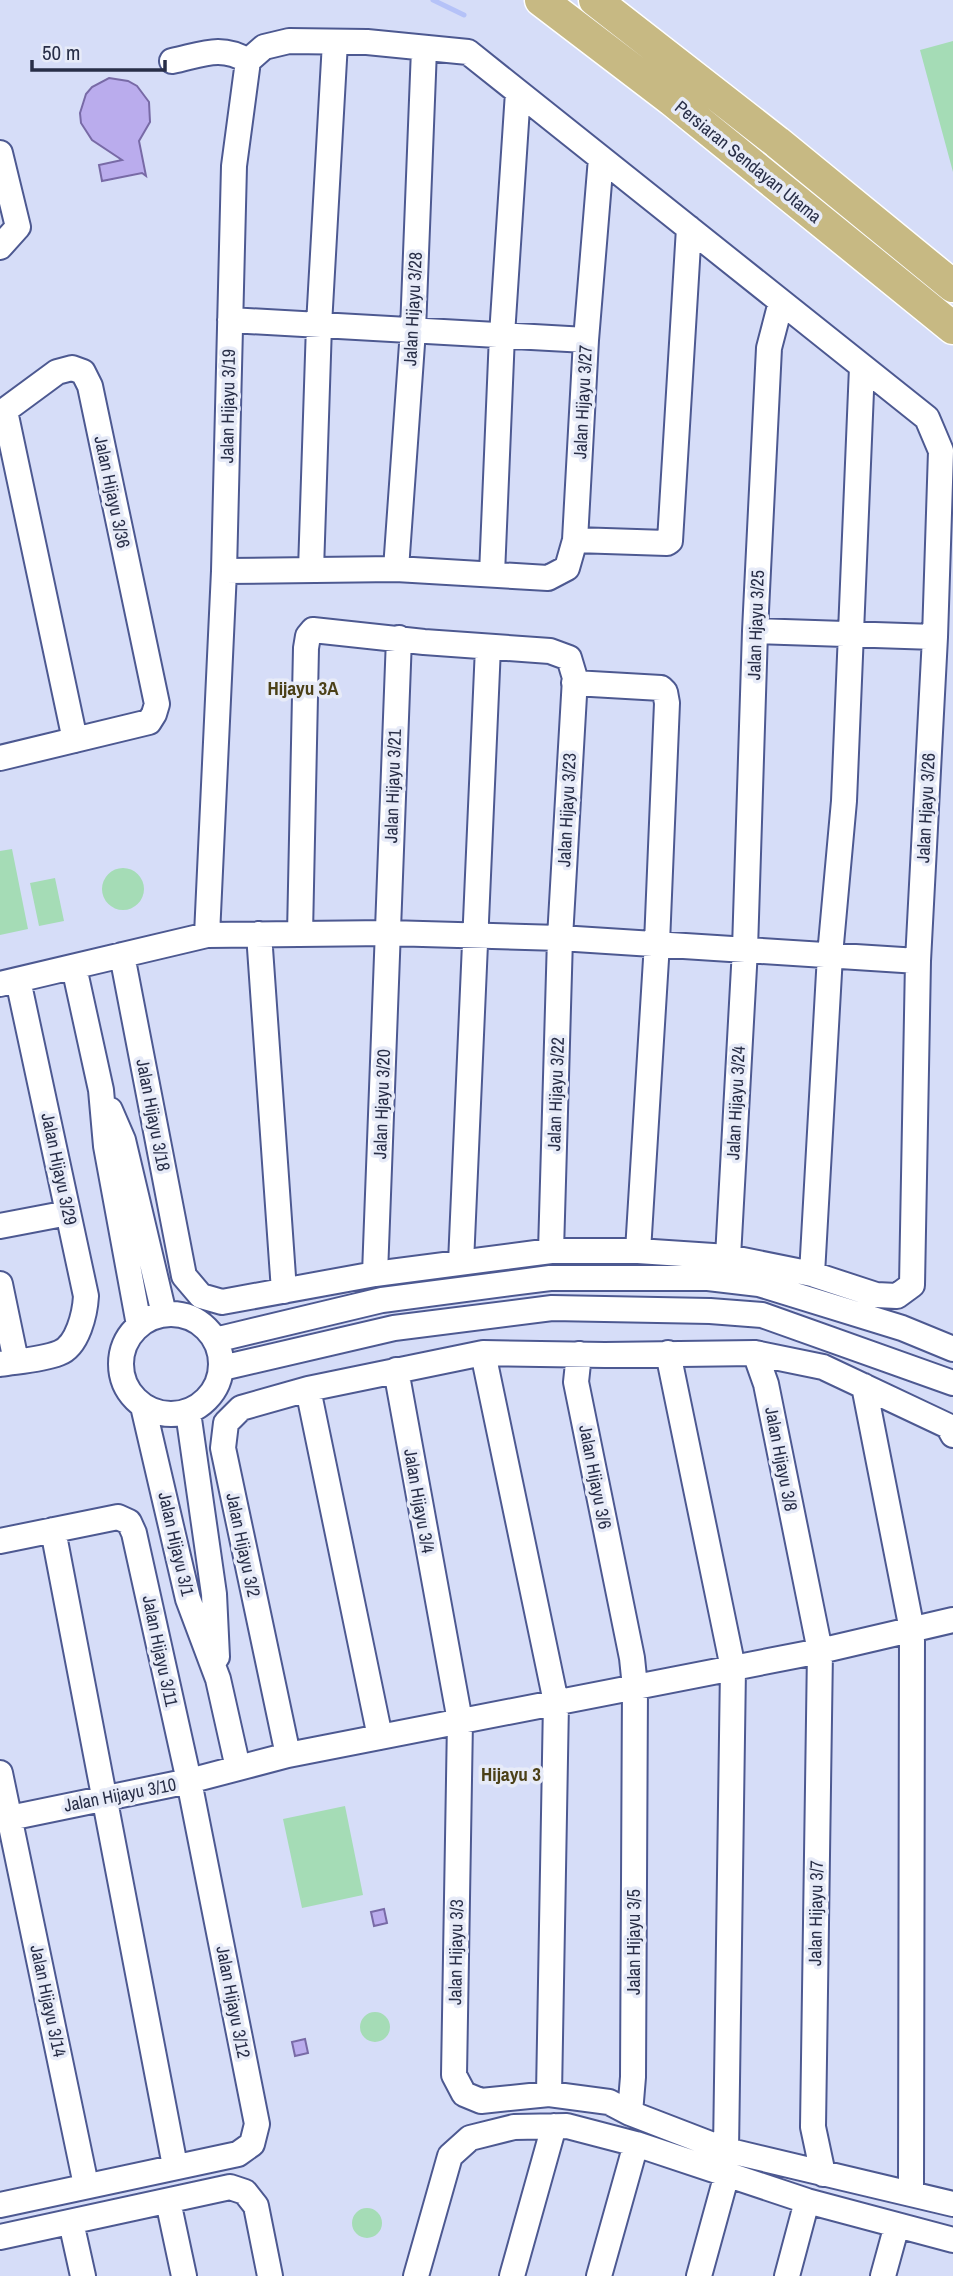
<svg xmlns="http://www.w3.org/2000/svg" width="953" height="2276" viewBox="0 0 953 2276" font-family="'Archivo Narrow',sans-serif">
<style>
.green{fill:#a5dcb6}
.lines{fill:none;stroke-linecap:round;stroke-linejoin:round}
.stream{stroke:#b5c2f8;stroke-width:5}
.building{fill:#baaced;stroke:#786aa6;stroke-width:2}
.minor-casing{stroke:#4d5991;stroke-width:28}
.major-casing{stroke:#fff;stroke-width:35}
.minor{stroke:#fff;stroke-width:24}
.major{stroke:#c7b983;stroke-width:32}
.labels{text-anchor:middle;stroke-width:7;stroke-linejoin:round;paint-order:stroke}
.street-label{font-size:18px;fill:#282e47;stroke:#e7ebf8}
.neighbourhood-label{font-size:19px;font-weight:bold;fill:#4b4017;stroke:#e7ebf8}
</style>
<rect width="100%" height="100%" fill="#d6ddf8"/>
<path class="green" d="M953 41V172L920 50Z
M12 849 28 929 0 935V851Z
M102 889a21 21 0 1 1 42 0a21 21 0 1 1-42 0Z
M55 878 64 921 39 926 30 883Z
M345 1806 363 1895 302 1908 283 1819Z
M360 2027a15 15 0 1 1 30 0a15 15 0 1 1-30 0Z
M352 2223a15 15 0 1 1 30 0a15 15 0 1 1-30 0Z"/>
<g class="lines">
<path class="stream" d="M433 0 464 15"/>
</g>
<path class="building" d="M109 78 128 81 137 86 149 102 150 122 139 141 146 176 142 173 102 181 99 165 122 160 92 140 81 123 80 113 86 94 92 87Z
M384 1909 387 1923 374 1926 371 1912Z
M305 2039 308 2053 295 2056 292 2042Z"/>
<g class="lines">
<defs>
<path id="minor" d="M172 61C201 55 221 44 248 61
M0 153 18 227 0 247
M230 320 586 340
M5 411 75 740
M0 414 57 372 72 368 83 372 90 386 157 704 154 714 149 722 0 758
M575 540 667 543 670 541 689 228
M396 569 413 330 424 49
M311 570 319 325 335 42
M224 571 396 569 548 578 567 568 575 540 586 340 601 158
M492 574 502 335 518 92
M755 631 935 637
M259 934 284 1291
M300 934 306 648 308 636 313 630 424 642 550 651 569 658 575 678 560 938 551 1251
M207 935 224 571 234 166 248 61 264 47 289 41 367 42 468 52 927 418 941 451 935 637 918 961 912 1285 897 1296 876 1295 812 1274 728 1257 638 1251 657 943 667 703 665 692 661 688 574 683
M122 955 184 1276 201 1296 222 1302 375 1274 551 1251H638
M74 967 101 1090 106 1146 139 1325
M0 984 207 935 388 933 560 938 918 961
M110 1110 123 1140 164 1314
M0 1226 68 1213
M728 1257 745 949 755 631 769 348 781 302
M461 1263 488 647
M375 1274 399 638
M812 1274 830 955 844 801 862 367
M0 1284 16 1361
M121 1364a50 50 0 1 1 100 0a50 50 0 1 1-100 0Z
M215 1340 382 1300 550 1278H708L759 1284 902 1328 953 1349
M483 1353 556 1702 549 2094
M668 1353 733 1668 726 2150
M755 1353 766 1384 820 1651 813 2127 823 2174
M579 1354 576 1382 632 1658 635 1687 633 2077 630 2113
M0 1364C19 1361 41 1360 59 1353 78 1346 85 1313 86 1296L18 980
M222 1368 394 1328 552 1308 710 1311 762 1315 953 1383
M396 1370 460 1721 454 2075 464 2094 481 2101 549 2094 609 2102 630 2113 726 2150 953 2204
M864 1386 912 1630 911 2193
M308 1389 380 1737
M143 1406 188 1599 218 1679 238 1768
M188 1412 214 1594 217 1657
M53 1530 175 2166
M0 1541 118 1517 129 1522 134 1533 189 1781 257 2124 252 2144 238 2154 0 2205
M288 1755 223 1448 226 1423 241 1408 308 1389 483 1353 605 1355 755 1353 823 1367 948 1426 953 1435
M0 1773 86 2185
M0 1820 189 1781 288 1755 820 1651 953 1620
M168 2201 184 2276
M71 2222 83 2276
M0 2237 230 2187 245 2192 256 2206 270 2276
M416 2276 450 2156 470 2138 514 2127 567 2126 636 2144 807 2201 953 2240
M512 2276 554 2126
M599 2276 636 2144
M699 2276 727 2174
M787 2276 807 2201
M883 2276 897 2225"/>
<path id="major" d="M541 0 672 100 953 328
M595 0 777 142 953 286"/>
</defs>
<use href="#minor" class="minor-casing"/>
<use href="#major" class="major-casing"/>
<use href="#minor" class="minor"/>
<use href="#major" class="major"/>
</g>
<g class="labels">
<g class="street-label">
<text transform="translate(748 162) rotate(39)" y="6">Persiaran Sendayan Utama</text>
<text transform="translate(413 309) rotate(-87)" y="6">Jalan Hijayu 3/28</text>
<text transform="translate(583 402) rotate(-87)" y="6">Jalan Hijayu 3/27</text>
<text transform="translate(228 406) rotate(-89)" y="6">Jalan Hijayu 3/19</text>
<text transform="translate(112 492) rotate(78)" y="6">Jalan Hijayu 3/36</text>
<text transform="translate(756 625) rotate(-88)" y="6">Jalan Hjayu 3/25</text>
<text transform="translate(393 786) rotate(-88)" y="6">Jalan Hijayu 3/21</text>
<text transform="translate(926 808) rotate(-87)" y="6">Jalan Hjayu 3/26</text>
<text transform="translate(567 810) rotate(-87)" y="6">Jalan Hijayu 3/23</text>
<text transform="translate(556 1094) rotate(-88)" y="6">Jalan Hijayu 3/22</text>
<text transform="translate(736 1103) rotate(-87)" y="6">Jalan Hijayu 3/24</text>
<text transform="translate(382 1104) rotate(-88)" y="6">Jalan Hjayu 3/20</text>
<text transform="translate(153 1115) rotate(79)" y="6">Jalan Hijayu 3/18</text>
<text transform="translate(59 1169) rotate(78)" y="6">Jalan Hijayu 3/29</text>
<text transform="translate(781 1459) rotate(79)" y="6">Jalan Hijayu 3/8</text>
<text transform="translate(595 1477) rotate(79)" y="6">Jalan Hijayu 3/6</text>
<text transform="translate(419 1501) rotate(80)" y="6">Jalan Hijayu 3/4</text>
<text transform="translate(176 1544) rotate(77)" y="6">Jalan Hijayu 3/1</text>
<text transform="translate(243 1545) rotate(78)" y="6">Jalan Hijayu 3/2</text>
<text transform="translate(160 1651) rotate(78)" y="6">Jalan Hijayu 3/11</text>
<text transform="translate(120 1795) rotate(-11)" y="6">Jalan Hijayu 3/10</text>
<text transform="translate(816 1913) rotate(-89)" y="6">Jalan Hijayu 3/7</text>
<text transform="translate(634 1942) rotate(-90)" y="6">Jalan Hijayu 3/5</text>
<text transform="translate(456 1952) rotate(-89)" y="6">Jalan Hijayu 3/3</text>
<text transform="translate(48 2001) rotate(78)" y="6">Jalan Hijayu 3/14</text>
<text transform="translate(233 2002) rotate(79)" y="6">Jalan Hijayu 3/12</text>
</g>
<g class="neighbourhood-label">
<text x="303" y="695">Hijayu 3A</text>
<text x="511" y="1781">Hijayu 3</text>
</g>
</g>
<path d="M32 60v10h133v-10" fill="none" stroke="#282e47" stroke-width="3.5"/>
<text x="42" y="60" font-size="21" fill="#282e47" stroke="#e7ebf8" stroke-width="5" paint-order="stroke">50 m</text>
</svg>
